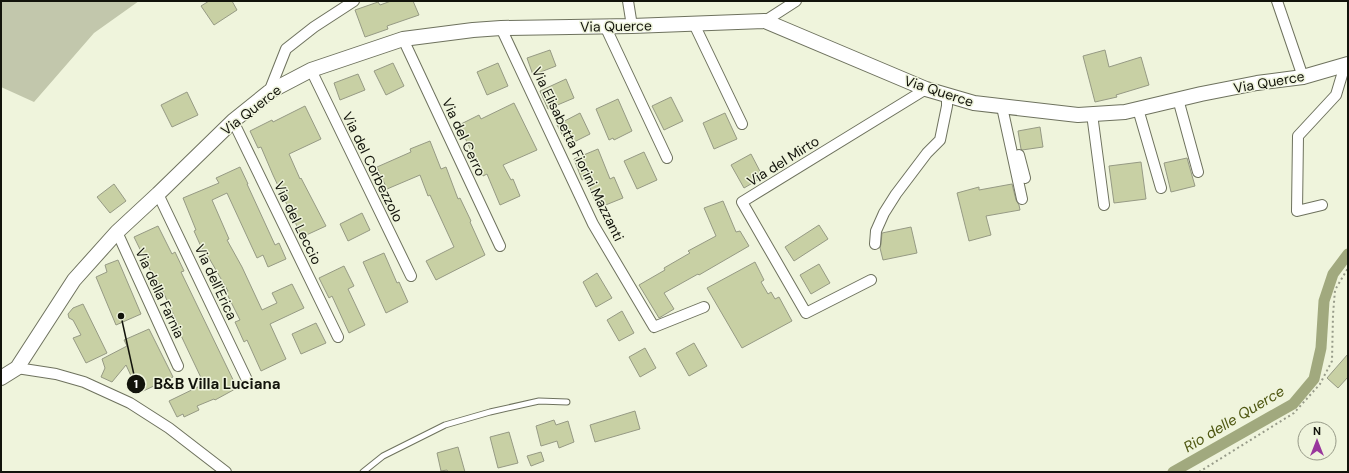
<svg xmlns="http://www.w3.org/2000/svg" width="1349" height="473" viewBox="0 0 1349 473" font-family="'DM Sans',sans-serif">
<style>
.green{fill:#c2c7ac}
.lines{fill:none;stroke-linecap:round;stroke-linejoin:round}
.canal{stroke:#a1a97e;stroke-width:11}
.building{fill:#c8d0a4;stroke:#969a84}
.lane-casing{stroke:#6e725e;stroke-width:7}
.street-casing{stroke:#6e725e;stroke-width:12}
.secondary-casing{stroke:#6e725e;stroke-width:16}
.path{stroke:#979b89;stroke-width:2;stroke-dasharray:2 3;stroke-linecap:butt}
.lane{stroke:#fff;stroke-width:5}
.street{stroke:#fff;stroke-width:10}
.secondary{stroke:#fff;stroke-width:14}
.labels{text-anchor:middle;stroke-width:3;stroke-linejoin:round;paint-order:stroke}
.street-label{font-size:14px;fill:#12130b;stroke:#eff4dc}
.water-label{font-size:15px;font-style:italic;fill:#4e5610;stroke:#eff4dc}
.leader{fill:none;stroke:#12130b;stroke-width:1.5}
.callout-dot{fill:#12130b;stroke:#eff4dc;stroke-width:1.5}
.mark-label{font-size:12px;text-anchor:middle;font-weight:bold;fill:#fff}
.callout-label{font-size:15px;text-anchor:middle;font-weight:bold;fill:#12130b;stroke:#eff4dc;stroke-width:3;stroke-linejoin:round;paint-order:stroke}
</style>
<rect width="100%" height="100%" fill="#eff4dc"/>
<path class="green" d="M1 1H139L94 33 34 102 1 87Z"/>
<g class="lines">
<path class="canal" d="M1173 472 1293 404 1314 379 1321 348 1324 301 1333 274 1348 254"/>
</g>
<path class="building" d="M209 1H232L237 10 214 25 201 6Z
M391 1H413L419 15 387 26 388 29 365 37 355 10 378 2 380 5Z
M550 50 556 66 533 75 527 58Z
M1105 50 1109 67 1141 57 1149 85 1116 95 1117 97 1095 102 1083 56Z
M393 63 404 86 386 95 374 71Z
M498 63 508 86 487 95 477 72Z
M358 74 365 90 340 100 334 83Z
M566 79 574 98 548 109 540 91Z
M187 92 198 115 172 127 161 105Z
M671 97 683 121 664 130 652 106Z
M618 99 632 131 614 140 613 138 609 140 596 109Z
M514 103 537 150 503 165 511 180 513 179 520 196 500 205 487 174 483 176 459 125 479 115 481 119Z
M305 106 321 139 289 154 300 179 301 178 326 226 302 237 273 175 261 147 258 148 250 131 272 120 273 122Z
M580 113 590 134 568 145 557 125Z
M725 113 737 139 714 149 703 123Z
M1040 127 1043 147 1022 150 1021 149 1018 131Z
M430 141 441 169 446 167 458 199 460 198 471 221 470 222 485 255 436 280 426 261 454 247 430 195 428 196 420 175 387 189 377 167 411 152 410 149Z
M598 149 610 179 614 177 623 198 598 208 586 178 582 180 574 159Z
M644 152 657 180 637 189 624 161Z
M751 154 763 177 744 188 731 165Z
M1187 158 1195 186 1171 192 1164 163Z
M1141 162 1146 199 1114 203 1109 166Z
M240 167 248 184H247L275 245 279 243 286 259 268 267 263 255 257 258 227 193 212 200 229 239 227 240 242 267 262 310 277 303 272 293 292 284 304 308 270 324 286 359 261 371 247 340 244 342 235 322 240 320 226 292 228 291 205 251H203L194 231 196 230 183 198 219 183 216 178Z
M114 184 126 201 110 213 97 197Z
M1012 184 1016 200 1019 205 1020 210 986 216 991 235 969 241 957 193 979 187V190Z
M723 201 736 232 740 231 749 246 699 275 698 274 664 293 674 309 659 318 639 285 665 270 664 268 690 253 688 251 716 236 704 208Z
M362 213 370 230 348 241 340 224Z
M819 225 828 239 794 261 785 247Z
M158 226 172 254 175 252 184 271 181 272 237 388 215 400 214 399 197 406 199 410 184 417 183 414 177 417 169 401 204 384 176 325 178 324 159 283 157 284 134 237Z
M911 227 917 253 883 260 880 248 881 244 882 233Z
M384 253 397 283 399 282 408 302 386 313 363 262Z
M118 260 141 314 116 325 96 277 107 272 105 265Z
M755 262 764 280 761 282 768 294 771 292 775 299 779 297 792 321 742 348 707 288Z
M819 264 830 283 811 294 800 275Z
M344 266 354 286 348 289 365 325 349 333 332 296 329 298 319 278Z
M597 273 612 298 596 307 583 282Z
M83 304 107 353 86 363 73 338 81 335 73 320 69 318 68 314 73 308Z
M622 311 634 333 619 341 607 320Z
M316 323 326 343 301 354 292 334Z
M149 329 173 377 139 393 126 365 112 382 101 377 105 368 102 359 127 346 124 340Z
M694 343 707 366 689 376 676 353Z
M645 348 656 368 640 377 629 357Z
M1348 354V377L1338 388 1327 378Z
M635 411 640 429 595 442 590 425Z
M554 420 556 425 568 421 574 442 559 448 557 441 541 446 536 426Z
M509 432 518 463 498 468 490 437Z
M458 447 465 472H448L447 470 441 471 437 453Z
M541 452 544 461 531 466 527 456Z"/>
<g class="lines">
<defs>
<path id="lane" d="M363 472 383 456 445 425 490 412 539 401 567 402"/>
<path id="street" d="M628 1 632 26
M1277 1 1303 77
M765 21 796 1
M694 24 742 124
M605 26 667 158
M501 28 593 224 654 327 704 307
M403 39 500 246
M311 70 411 276
M269 92 286 49 314 27 354 1
M1178 99 1198 172
M1002 107 1022 199
M1138 109 1161 188
M1092 114 1104 205
M233 121 338 337
M1019 155 1025 178
M158 194 248 382
M1322 205 1297 211 1298 136 1336 95 1345 65
M117 232 178 366
M875 244 876 231 884 213 896 194 927 153 940 140 947 106V96
M871 280 806 313 742 202 926 89
M17 368 56 374 84 382 130 403 169 428 226 472"/>
<path id="secondary" d="M1 378 17 368 74 280 117 232 158 194 233 121 269 92 311 70 403 39 473 30 501 28 632 26 765 21 926 89 974 103 1078 115 1125 112 1201 94 1257 83 1303 77 1348 64"/>
</defs>
<use href="#lane" class="lane-casing"/>
<use href="#street" class="street-casing"/>
<use href="#secondary" class="secondary-casing"/>
<path class="path" d="M1199 472 1294 413 1320 384 1332 361 1333 315 1335 290 1348 268"/>
<use href="#lane" class="lane"/>
<use href="#street" class="street"/>
<use href="#secondary" class="secondary"/>
</g>
<g class="labels">
<g class="street-label">
<text transform="translate(616 26) rotate(-1)" y="5">Via Querce</text>
<text transform="translate(1269 82) rotate(-10)" y="5">Via Querce</text>
<text transform="translate(939 91) rotate(18)" y="5">Via Querce</text>
<text transform="translate(251 110) rotate(-38)" y="5">Via Querce</text>
<text transform="translate(464 137) rotate(65)" y="5">Via del Cerro</text>
<text transform="translate(578 154) rotate(64)" y="5">Via Elisabetta Fiorini Mazzanti</text>
<text transform="translate(783 161) rotate(-32)" y="5">Via del Mirto</text>
<text transform="translate(373 167) rotate(64)" y="5">Via del Corbezzolo</text>
<text transform="translate(298 223) rotate(64)" y="5">Via del Leccio</text>
<text transform="translate(216 282) rotate(65)" y="5">Via dell'Erica</text>
<text transform="translate(160 293) rotate(65)" y="5">Via della Farnia</text>
</g>
<g class="water-label">
<text transform="translate(1234 419) rotate(-31)" y="5">Rio delle Querce</text>
</g>
</g>
<path class="leader" d="M121 316L136 384"/>
<g class="callout-dot">
<circle cx="121" cy="316" r="4"/>
<circle cx="136" cy="384" r="10"/>
</g>
<g class="mark-label">
<text x="136" y="388">1</text>
</g>
<g class="callout-label">
<text x="217" y="389">B&amp;B Villa Luciana</text>
</g>
<rect width="1349" height="473" fill="none" stroke="#12130b" stroke-width="4"/>
<g transform="translate(1317 441)"><circle r="19" fill="#eff4dc" stroke="#979a88"/>
<path d="M0-3L7 15L0 10L-7 15Z" fill="#99369c"/>
<text y="-6" font-size="11" font-weight="bold" text-anchor="middle" fill="#12130b">N</text>
</g>
</svg>
